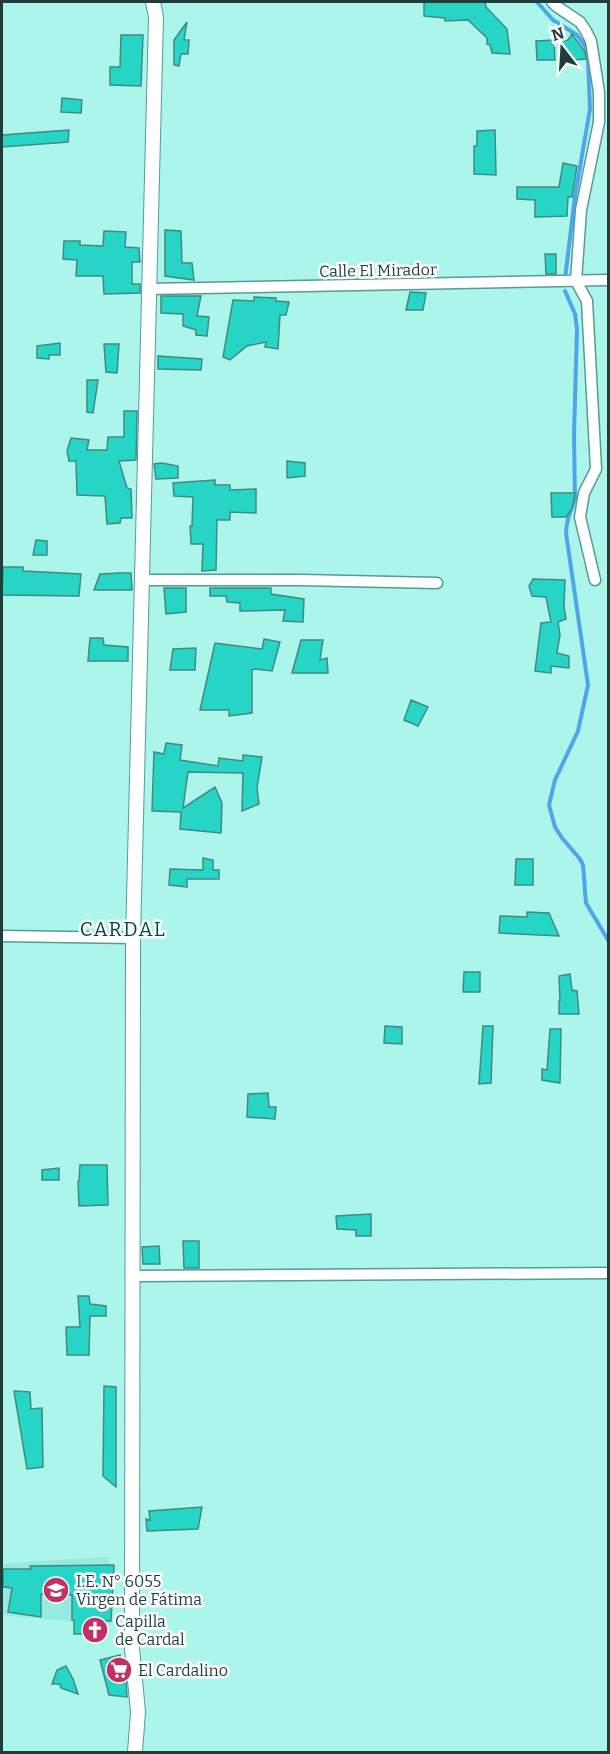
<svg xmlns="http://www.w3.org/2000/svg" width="610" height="1754" viewBox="0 0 610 1754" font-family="Bitter,serif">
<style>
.built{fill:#96eadf}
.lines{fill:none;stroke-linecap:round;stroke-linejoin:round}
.stream{stroke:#4ea5ea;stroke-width:4}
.building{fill:#27d5c6;stroke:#408a81;stroke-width:1.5}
.minor-casing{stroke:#549c94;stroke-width:13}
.tertiary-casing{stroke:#549c94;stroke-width:16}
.minor{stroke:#fff;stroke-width:10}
.tertiary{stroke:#fff;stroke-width:14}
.labels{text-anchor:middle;stroke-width:5;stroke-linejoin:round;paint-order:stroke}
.street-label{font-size:16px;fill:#1f3e3a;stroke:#fff}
.poi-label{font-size:16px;fill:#1f3e3a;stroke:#fff;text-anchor:start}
.quarter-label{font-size:20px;letter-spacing:1.5px;fill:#074741;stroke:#fff}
</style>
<rect width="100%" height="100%" fill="#abf5eb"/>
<path class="built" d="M109 1557 113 1625 2 1615V1565L12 1563Z"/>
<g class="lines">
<path class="stream" d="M537 2 553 20 577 35 585 46 588 60 590 109 575 196 565 279
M565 291 575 314 577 329 574 434 575 499C570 513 567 518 566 533L588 685 578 731 555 780 549 805 555 827 562 838 580 859 583 865 586 903 608 940"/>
</g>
<path class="building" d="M424 2H485L486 7 507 29 510 54 492 53 490 45 487 44V38L468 20 445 21V18L424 16Z
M187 22 184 40H189L188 54H181L179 66 174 65V40Z
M572 34 585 52 586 59 572 60 559 40H568Z
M121 35H143L141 86 110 85V67H120Z
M554 40 555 60H537L536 41Z
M62 98 82 100 81 113 61 112Z
M69 130 68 142 2 147V135Z
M495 130 496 175 474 174V146H477V131Z
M563 163 577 166 572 197H568L567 216 535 217V200L517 199V187H559Z
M165 230 181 231 182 263H192L194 280 165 276Z
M104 231 126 232 125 247 139 248 140 262H132V284H140V293L104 294 103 276H76L77 260 63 259 64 241H80V245L103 246Z
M545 254H556V274H546Z
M410 292 426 293 423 310H406Z
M161 296H201L197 316 209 317 207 336 196 335V330L183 326V314L161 313Z
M254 297 276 298V301L289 302 286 315H280L278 349 265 347 266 342 247 346 230 360 223 357 233 300 254 301Z
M60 343V355H49V359L37 358V346Z
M104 344H119L117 373 106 372Z
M158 356 202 359 201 370 158 369Z
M87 380H98L93 413 87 412Z
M124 411H137L136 460 119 461 127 488 131 489 132 518H121L120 523 107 524 105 496 77 495 76 461H69L67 451 71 438 89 440 87 450H107L108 437H124Z
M287 461 305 463V476L287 478Z
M162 463 178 466V478L156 479 154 464Z
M215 480V485H230V490L256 489V513L230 512V520H217L216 570 202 571 203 544H191L190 526H192L193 497 174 496 173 483Z
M551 493H575L572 509 566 517H552Z
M36 540 47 541V555H33Z
M3 567H23V571L81 574 79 596 2 595Z
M119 573H131L132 590H94L100 574Z
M533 579 565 580 564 607 566 619 558 622 560 635 557 653 569 656V668L551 666V673L535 671 541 623 551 622 546 597 532 596 529 586Z
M164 588H186V612L166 614Z
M210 588H271V594L304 599 303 622 283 621 285 610 240 611V603L227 602 226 596H210Z
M90 638H103L104 645 128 647V661H88Z
M264 639 280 642 272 671 255 669 252 670V713L229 716V710H200L215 643 262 649Z
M301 640H323L320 660 327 658 328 673H292Z
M196 648 195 670H170L173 649Z
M411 700 428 707 418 726 404 720Z
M166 743 182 745 180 760 218 766 219 758 243 761V755L262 757 257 788 259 804 242 811 243 773 188 772 183 808 215 787 222 803 221 833 180 829 181 812 152 811 154 752 164 754Z
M203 858 213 860V870H219V879H187V887L169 885 170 869 203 870Z
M516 859H533V885H515Z
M527 912 549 913 559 936 499 933 500 916 527 917Z
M464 972H480V992H463Z
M570 974 572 990 577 991 579 1014H559V1001H560L559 976Z
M385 1026 402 1027V1044L384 1043Z
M483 1026H493L491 1083 479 1084Z
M550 1029H561L560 1083 542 1080V1069L547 1070Z
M268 1093 269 1107H276L275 1119 247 1117 248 1094Z
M80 1165H107L108 1205 79 1206 78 1181 79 1180Z
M59 1168V1180H42V1170Z
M371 1214V1236H356V1230L337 1229 336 1216Z
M183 1241H199V1268H184Z
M159 1246 160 1264H143L142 1247Z
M78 1296H89L90 1304 106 1306V1316H90L89 1355H67L66 1327H80Z
M104 1386 116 1387V1487L103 1476Z
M14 1391 30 1392 31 1409 42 1408 43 1467 27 1469Z
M202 1507 198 1529 147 1531 146 1519 150 1520 149 1511Z
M114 1565 111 1621H99V1634H74V1620H72V1595L41 1594V1617L8 1612 12 1588 3 1587V1569H31L30 1566Z
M120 1655 126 1680 127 1697 109 1695 100 1660Z
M66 1666 73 1679 78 1694 61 1688 60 1684H52L57 1670Z"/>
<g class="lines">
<defs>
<path id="minor" d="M552 2 556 6 580 22 586 31 591 41 599 92V122L581 210 576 281 587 301 596 469 584 493 580 517 595 580
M148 289 608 280
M141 580H301L437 583
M2 936 133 938
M133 1276 608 1273"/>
<path id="tertiary" d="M135 1752 138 1712 132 1648 133 938 156 17 153 2"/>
</defs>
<use href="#minor" class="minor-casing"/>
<use href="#tertiary" class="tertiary-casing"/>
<use href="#minor" class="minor"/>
<use href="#tertiary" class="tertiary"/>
</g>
<defs>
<symbol id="school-disc" viewBox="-11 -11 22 22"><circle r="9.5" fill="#bf3261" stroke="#fff"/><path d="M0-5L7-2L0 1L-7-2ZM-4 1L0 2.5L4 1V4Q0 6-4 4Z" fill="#fff"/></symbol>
<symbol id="church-disc" viewBox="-11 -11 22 22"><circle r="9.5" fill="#bf3261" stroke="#fff"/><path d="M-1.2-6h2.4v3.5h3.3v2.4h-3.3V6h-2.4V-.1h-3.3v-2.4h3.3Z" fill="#fff"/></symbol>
<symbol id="supermarket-disc" viewBox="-11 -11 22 22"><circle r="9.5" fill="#bf3261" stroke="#fff"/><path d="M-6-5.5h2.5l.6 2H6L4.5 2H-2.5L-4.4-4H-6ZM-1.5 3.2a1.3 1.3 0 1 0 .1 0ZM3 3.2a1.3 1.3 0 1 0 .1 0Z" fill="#fff"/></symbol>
</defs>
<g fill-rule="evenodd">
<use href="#school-disc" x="41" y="1575" width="30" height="30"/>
<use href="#church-disc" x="80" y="1615" width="30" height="30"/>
<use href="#supermarket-disc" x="104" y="1655" width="30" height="30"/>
</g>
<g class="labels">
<g class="street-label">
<text transform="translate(378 270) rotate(-1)" y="6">Calle El Mirador</text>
</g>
<g class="poi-label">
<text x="76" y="1587">I.E. N° 6055<tspan x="76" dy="18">Virgen de Fátima</tspan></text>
<text x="115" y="1627">Capilla<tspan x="115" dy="18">de Cardal</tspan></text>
<text x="138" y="1676">El Cardalino</text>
</g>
<g class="quarter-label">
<text x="123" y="936">CARDAL</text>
</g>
</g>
<rect width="610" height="1754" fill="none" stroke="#1f3e3a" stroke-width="6"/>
<g transform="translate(562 48) rotate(343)" stroke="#ffffff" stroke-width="4.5" paint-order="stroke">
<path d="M0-4.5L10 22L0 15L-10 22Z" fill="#1f3e3a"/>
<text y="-9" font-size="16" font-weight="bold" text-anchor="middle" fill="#1f3e3a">N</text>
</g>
</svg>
